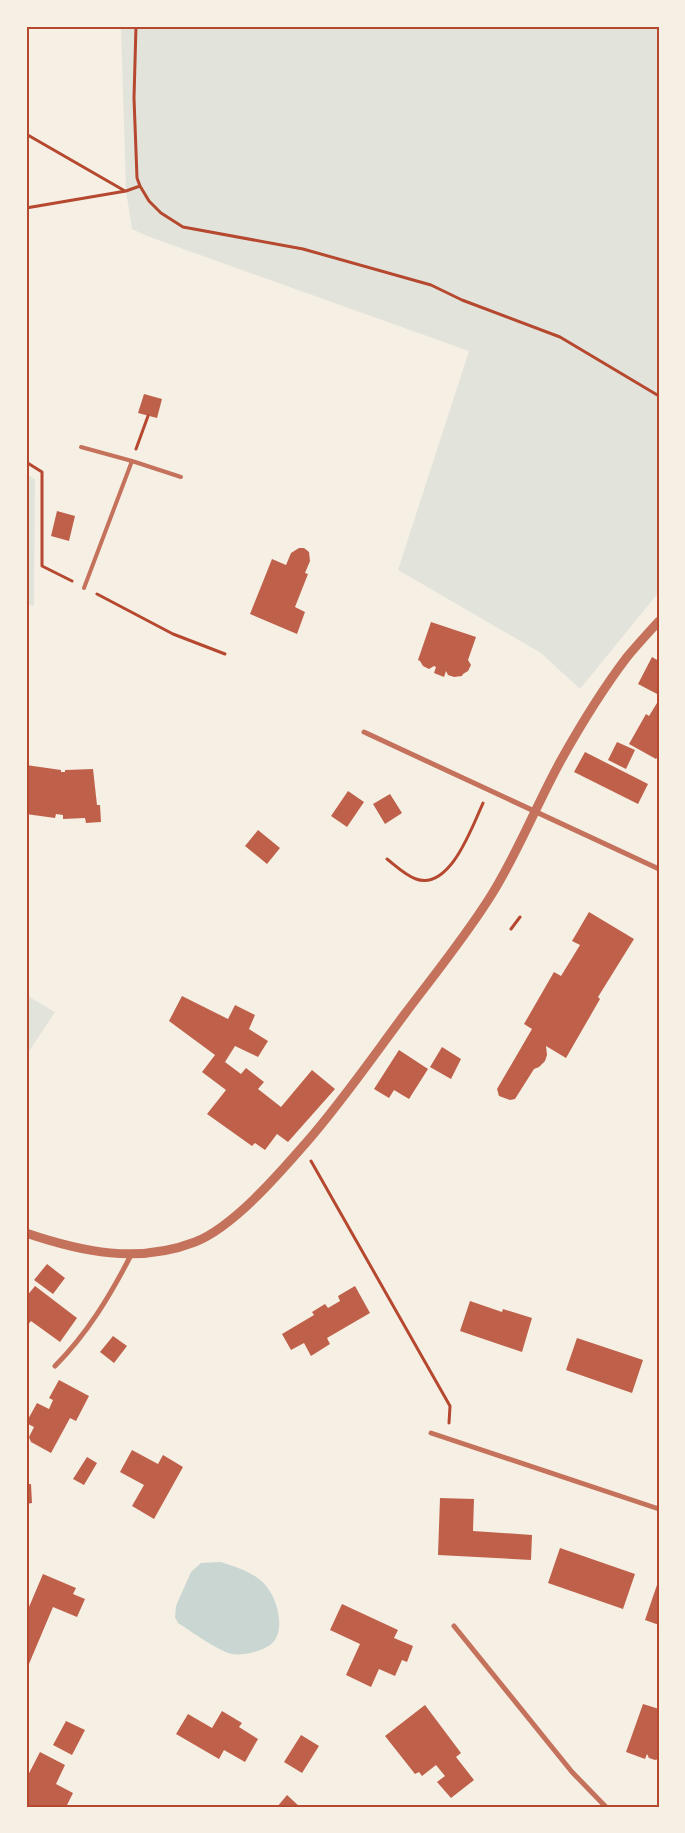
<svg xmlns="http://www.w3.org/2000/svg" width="685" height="1833" viewBox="0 0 685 1833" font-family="Helvetica,sans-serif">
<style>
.green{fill:#e2e4dc}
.water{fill:#c9d6d2}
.building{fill:#bf614a}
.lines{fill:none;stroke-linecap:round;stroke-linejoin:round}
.path{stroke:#b5482f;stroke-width:3}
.service{stroke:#c5725c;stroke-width:4}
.minor{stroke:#c5725c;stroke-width:5}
.tertiary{stroke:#c5725c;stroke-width:9}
.neatline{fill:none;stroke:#b5482f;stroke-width:2}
</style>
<rect width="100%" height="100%" fill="#f6efe4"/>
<path class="green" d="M121 26H659V592L580 689 541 653 398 570 469 351 147 236 132 229 126 191Z
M26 474 35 479 34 606 26 603Z
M26 995 55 1012 26 1056Z"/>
<path class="water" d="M221 1562C233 1566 249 1571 259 1579 274 1590 285 1620 276 1638 271 1650 244 1656 232 1654 218 1651 191 1631 178 1623L175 1617 176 1606 191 1572 201 1563Z"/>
<path class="building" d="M144 394 162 399 157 418 138 413Z
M57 511 75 516 69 541 51 536Z
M299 548H304L309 552 310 561 305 573 308 574 295 607 305 612 297 634 250 614 272 559 286 565 291 553Z
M431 622 476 637 468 660 471 665 468 671 463 674 462 676 454 677 448 675 446 671 444 677 434 673 436 667 434 666 429 669 423 666 420 661 418 660Z
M652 657 659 661V695L638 684Z
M657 703 659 704V755L656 759 629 744 646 714 649 716Z
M617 742 635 750 626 769 608 760Z
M585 752 648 784 638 804 574 772Z
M26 765 61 770V772H65V770L93 769 97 805H100L101 822 86 823 85 818 63 819V815L56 814 55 818 26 814Z
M348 791 364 802 347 827 331 816Z
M390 794 402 813 385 824 373 804Z
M258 830 280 848 267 864 245 846Z
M589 912 634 939 598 997 600 999 566 1058 546 1046 547 1055 545 1061 539 1067 534 1069 515 1099 510 1100 499 1096 497 1089 532 1029 524 1024 554 972 561 976 580 945 572 941Z
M182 996 228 1019 235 1005 255 1015 249 1029 268 1041 258 1057 235 1046 225 1062 241 1074 246 1068 264 1082 258 1089 281 1107 312 1070 335 1089 288 1142 277 1134 265 1150 255 1143 252 1146 207 1114 226 1090 202 1072 215 1055 169 1021Z
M442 1047 461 1059 451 1079 430 1067Z
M399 1050 428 1069 409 1099 394 1090 389 1098 374 1089Z
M47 1264 65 1278 53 1294 34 1280Z
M35 1286 77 1318 60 1342 31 1321 26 1327V1297Z
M355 1286 370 1313 327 1338 330 1344 311 1356 304 1343 291 1350 282 1334 314 1315 312 1312 325 1304 328 1308 340 1301 338 1296Z
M470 1301 502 1312 503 1309 532 1318 522 1352 460 1331Z
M113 1336 127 1346 114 1363 100 1352Z
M577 1338 643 1360 632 1393 566 1370Z
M59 1380 89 1396 76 1421 70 1418 51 1453 31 1442 29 1437 34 1427 26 1423 37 1403 49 1409 53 1400 49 1398Z
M132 1450 158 1464 163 1455 183 1467 154 1519 132 1506 144 1485 120 1472Z
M87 1457 97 1463 84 1485 73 1479Z
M26 1484H31L32 1503 26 1504Z
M440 1498 474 1499 473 1531 532 1535 531 1560 438 1555Z
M560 1548 635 1574 623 1609 548 1583Z
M43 1574 76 1588 73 1594 85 1599 77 1617 53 1607 26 1671V1614Z
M658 1582H659V1625L645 1620Z
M342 1604 398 1630 394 1638 413 1646 407 1662 402 1660 395 1676 379 1669 371 1687 346 1675 360 1644 330 1630Z
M643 1704 659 1709V1759L655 1760 649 1758 647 1754 645 1759 626 1752Z
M425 1705 461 1753 456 1757 474 1780 451 1798 437 1782 445 1776 436 1765 422 1776 419 1772 415 1774 385 1736Z
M222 1711 242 1723 239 1727 258 1739 245 1762 224 1750 219 1759 176 1734 188 1714 212 1728Z
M66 1721 85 1730 72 1755 53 1745Z
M301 1735 319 1746 302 1773 284 1762Z
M40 1752 65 1765 56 1784 73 1793 66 1807H26V1779Z
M287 1795 300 1807H277Z"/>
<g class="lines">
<path class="path" d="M136 26 134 98 137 178 140 186 149 201 161 213 183 227 303 249 431 285 462 300 560 337 659 396
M26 134 125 191
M26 208 126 191 140 186
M136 449 148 416
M26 462 42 472V566L72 581
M97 594 173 634 225 654
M387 859C396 866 405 875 416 879 450 891 472 827 483 803
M511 929 520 917
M311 1161 450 1406 449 1423"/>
<path class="service" d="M81 447 132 461 181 477
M84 588 132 461"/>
<path class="minor" d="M364 732 659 869
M55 1366C87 1334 110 1296 131 1255
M431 1433 659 1509
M454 1626 572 1772 606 1807"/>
<path class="tertiary" d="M26 1233C82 1252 138 1264 195 1242 233 1227 278 1175 305 1144 341 1103 372 1058 404 1015 434 975 466 936 492 894 518 852 536 806 560 762 580 726 602 690 627 657 637 645 648 633 659 621"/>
</g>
<rect width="685" height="1833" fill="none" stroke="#f6efe4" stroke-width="55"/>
<rect x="28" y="28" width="630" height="1778" class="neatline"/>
</svg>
